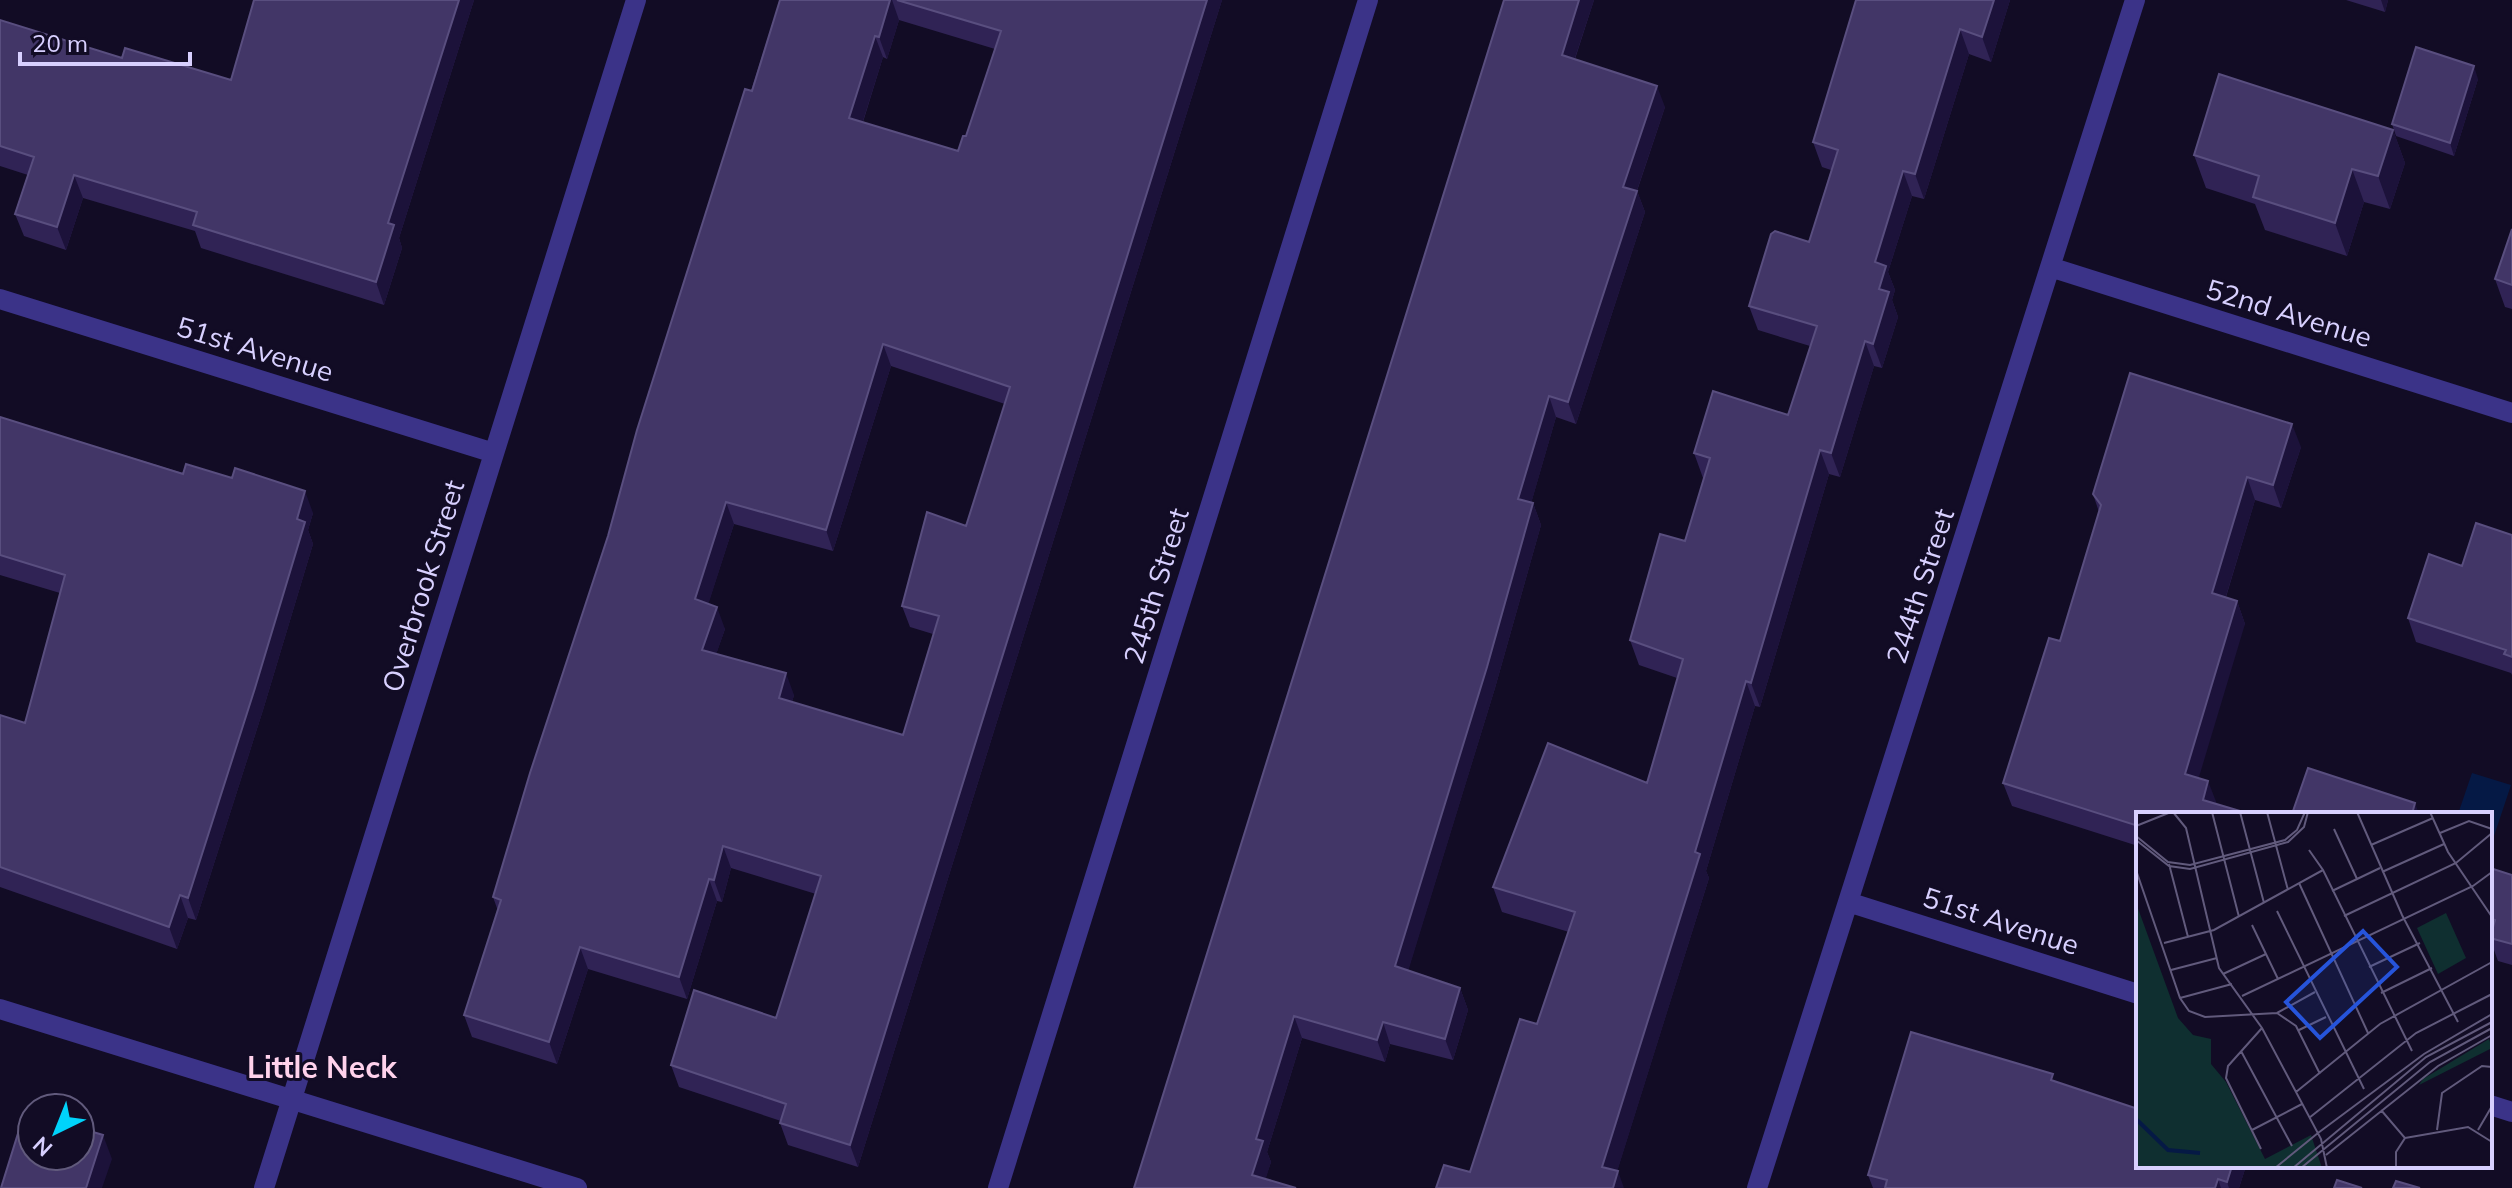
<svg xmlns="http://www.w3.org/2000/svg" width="2512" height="1188" viewBox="0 0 2512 1188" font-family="Mulish,sans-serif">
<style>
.water{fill:#051945}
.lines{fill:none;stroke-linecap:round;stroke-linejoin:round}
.minor{stroke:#3b3388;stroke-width:20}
.wall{fill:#302355;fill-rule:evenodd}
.shaded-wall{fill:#1c123a}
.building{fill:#423667;stroke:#594e7f;stroke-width:2;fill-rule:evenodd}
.labels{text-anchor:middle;stroke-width:6;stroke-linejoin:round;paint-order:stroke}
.street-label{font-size:28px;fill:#d8d0ff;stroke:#120c25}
.neighbourhood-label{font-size:30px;font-weight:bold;fill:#ffd2ec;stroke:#120c25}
.inset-river{fill:none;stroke:#051945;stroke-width:4}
.inset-road{fill:none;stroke:#615a7c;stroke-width:2}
.view{fill:#2654da;fill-opacity:0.15;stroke:#2654da;stroke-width:4}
.inset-edge{fill:none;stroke:#d8d0ff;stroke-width:4}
</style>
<rect width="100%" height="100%" fill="#120c25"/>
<path class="water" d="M2472 773 2511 785 2490 848V814H2458Z"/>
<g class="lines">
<path class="minor" d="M2050 267 2512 413
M0 299 494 453
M1848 902 2138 994
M0 1009 577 1188
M2490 1105 2512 1112
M264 1188 636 0
M998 1188 1368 0
M1757 1188 2135 0"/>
</g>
<path class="wall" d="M254 0H474L399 238 402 248 384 305 201 248 195 231 83 198 66 250 24 236 15 214 28 175 0 166V20L122 58 231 80Z
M780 0H1222L858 1167 788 1145 780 1123 781 1121 679 1087 671 1065 776 1018 816 894 731 868 722 902 717 901 687 999 588 969 557 1064 472 1037 464 1015 498 911 493 897ZM899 20 995 49 966 136 958 151 863 122 883 57 887 59ZM891 366 1005 404 966 526 902 606 910 627 933 634 903 735 792 702 794 695 716 654 725 629 708 604 734 524 833 551Z
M1504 0H1594L1575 59 1665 107 1637 191 1645 212 1576 424 1556 417 1531 503H1533L1541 525 1495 688 1408 970 1460 988 1468 1010 1453 1060 1390 1044 1385 1062 1302 1038 1267 1152 1271 1162 1265 1179 1134 1188Z
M1856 0H2010L1991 62 1969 54 1924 199 1912 196 1888 272 1895 290 1892 300 1898 317 1882 368 1874 366 1840 477 1829 474 1760 707 1755 706 1706 871 1709 878 1617 1171 1470 1172 1537 1024 1569 932 1502 912 1493 887 1647 783 1677 678 1639 665 1630 640 1685 541 1704 478H1703L1694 453 1788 415 1810 346 1758 330 1749 306 1809 242 1831 170 1822 167 1813 142Z
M2346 0H2388L2385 12Z
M2478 79 2454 156 2396 136 2392 124Z
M2393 130 2405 163 2390 209 2364 202 2347 256 2265 230 2255 204 2206 188 2194 155Z
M2512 229V309L2505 307 2495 279Z
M0 417 313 513 308 530 313 544 263 710 196 920 188 918 177 949 0 887V715L25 723 60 593 0 575Z
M2301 447 2281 508 2255 500 2226 597 2237 601 2245 624 2138 814V846L2012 806 2003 783 2060 641 2099 512 2093 494Z
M2512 535V675L2511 673 2416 642 2408 618 2462 566Z
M2490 868 2512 875V965L2498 961 2490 939Z
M2056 1082 2246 1166 2239 1188H1873L1868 1175Z"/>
<path class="shaded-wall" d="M459 0H474L399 238 402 248 384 305 376 282 388 223Z
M890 0H892L899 20 887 59 879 37Z
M1207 0H1222L858 1167 850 1145Z
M1579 0H1594L1569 76 1562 55Z
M1994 0H2010L1991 62 1982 37Z
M2381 0H2388L2385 12Z
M1960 29 1969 54 1924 199 1915 174Z
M875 36 883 57 857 140 849 118Z
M2474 66 2478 79 2454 156 2450 143Z
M1657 86 1665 107 1631 208 1623 187Z
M2393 130 2405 163 2390 209 2378 176Z
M2352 169 2364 202 2347 256 2335 223Z
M1903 171 1912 196 1888 272 1895 290 1892 300 1898 317 1882 368 1873 344 1879 289 1875 262Z
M74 175 83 198 66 250 57 227Z
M1637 191 1645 212 1576 424 1568 402Z
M1865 341 1874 366 1840 477 1831 453Z
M883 344 891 366 833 551 826 530Z
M1549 396 1556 417 1526 521 1518 499Z
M2292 424 2301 447 2281 508 2273 485Z
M1820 450 1829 474 1760 707 1751 683Z
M2247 477 2255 500 2220 616 2212 593Z
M305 491 313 513 308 530 313 544 263 710 196 920 188 898Z
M726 502 734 524 703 621 695 599Z
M1533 503 1541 525 1495 688 1403 988 1395 966Z
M2237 601 2245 624 2193 797 2185 774Z
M717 607 725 629 710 672 702 650Z
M786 673 794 695 787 720 779 698Z
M1746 681 1755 706 1706 871 1709 878 1612 1188 1602 1167Z
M2208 781 2217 804 2203 800Z
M2415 803 2419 814H2412Z
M723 846 731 868 722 902 714 880Z
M709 879 717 901 687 999 679 977Z
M180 895 188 918 177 949 169 927Z
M580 947 588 969 557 1064 549 1042Z
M1460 988 1468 1010 1453 1060 1445 1039Z
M1294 1016 1302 1038 1267 1152 1271 1162 1263 1188 1252 1175 1256 1139Z
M1383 1022 1390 1044 1385 1062 1377 1040Z
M103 1135 112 1159 102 1188H86Z
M2232 1166H2246L2239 1188H2229L2227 1182Z
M1618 1171 1624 1188H1613Z
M2218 1179 2221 1188H2215Z"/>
<path class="building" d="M254 0H459L388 223 394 225 376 282 193 225 197 212 74 175 57 227 15 214 34 157 0 146V20L122 58 125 48 231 80Z
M780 0H890L879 37 875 36 849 118 958 151 963 136H966L1001 31 897 0H1207L850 1145 780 1123 786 1104 671 1065 694 990 776 1018 821 876 723 846 714 880 709 879 679 977 580 947 549 1042 464 1015 501 900 493 897 530 773 608 536 637 430 745 89 752 91ZM883 344 1010 387 966 526 927 512 902 606 939 616 903 735 779 698 786 673 702 650 717 607 695 599 726 502 826 530Z
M1504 0H1579L1562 55 1657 86 1623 187 1637 191 1568 402 1549 396 1518 499 1533 503 1487 667 1395 966 1460 988 1445 1039 1383 1022 1377 1040 1294 1016 1256 1139 1263 1141 1252 1175 1296 1188H1134Z
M1856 0H1994L1982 37 1960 29 1915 174 1903 171 1875 262 1886 266 1879 289 1889 292 1873 344 1865 341 1831 453 1820 450 1751 683 1746 681 1695 852 1700 854 1602 1167 1618 1171 1613 1188H1436L1444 1165 1470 1172 1520 1019 1537 1024 1575 912 1493 887 1548 743 1647 783 1683 659 1630 640 1660 534 1685 541 1710 458 1694 453 1713 391 1788 415 1817 326 1749 306 1771 234 1775 231 1809 242 1838 150 1813 142Z
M2416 47 2474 66 2450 143 2392 124Z
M2219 74 2393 130 2378 176 2352 169 2335 223 2253 197 2259 176 2194 155Z
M2512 229V285L2495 279Z
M2130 373 2292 424 2273 485 2247 477 2212 593 2237 601 2185 774 2208 781 2203 800 2250 814H2138V826L2003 783 2049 638 2060 641 2101 505 2093 494Z
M0 417 183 474 186 464 232 478 235 468 305 491 297 519 305 522 255 688 188 898 180 895 169 927 0 867V715L25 723 65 575 0 555Z
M2476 523 2512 535V657L2504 654 2506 650 2408 618 2429 554 2462 566Z
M2308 768 2415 803 2412 814H2292Z
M2490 868 2512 875V944L2490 938 2495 920 2490 918Z
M1911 1032 2053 1074 2051 1080 2138 1109V1166H2232L2227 1182 2218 1179 2215 1188H1885L1887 1180 1868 1175Z
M25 1111 32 1113V1156H80V1128L103 1135 86 1188H1Z
M2337 1180 2362 1188H2334Z
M2396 1181 2420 1188H2393Z"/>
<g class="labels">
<g class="street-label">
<text transform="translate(2289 313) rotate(17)" y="10">52nd Avenue</text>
<text transform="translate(255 349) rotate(17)" y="10">51st Avenue</text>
<text transform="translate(423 586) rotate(-73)" y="10">Overbrook Street</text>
<text transform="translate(1156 586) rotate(-73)" y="10">245th Street</text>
<text transform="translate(1920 586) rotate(-72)" y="10">244th Street</text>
<text transform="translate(2001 921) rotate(18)" y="10">51st Avenue</text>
</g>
<g class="neighbourhood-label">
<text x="322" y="1078">Little Neck</text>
</g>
</g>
<g transform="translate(2136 812)">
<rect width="356" height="356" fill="#120c25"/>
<path d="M0 91 42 206 57 223 75 227V252L90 270 129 347 175 323 186 356H0ZM310 101 330 146 302 162 281 116ZM353 227 356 236 283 273 287 267Z" fill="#0f2f30"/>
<path class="inset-river" d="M0 307 32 338 64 341"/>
<path class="inset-road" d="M37 0 50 16 83 156 126 216 185 327 191 356M76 0 103 105M104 0 128 91M131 0 152 78M221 0 266 103 322 210M294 0 312 40 356 105M0 14 35 0M198 17 221 67M304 21 333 9 356 17M0 24 32 50 54 53 149 28 161 18 169 0M0 28 33 54 54 57 152 30 168 15 172 0M235 33 297 6M173 38 187 58 276 239M33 52 52 125M0 58 44 186 53 199 69 205 141 201 179 180M246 60 308 32M163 71 232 221M196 79 244 56M141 99 228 277M208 104 320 51 356 21M116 113 142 167M28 131 78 118 187 58M233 155 284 131M35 158 81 146M87 162 130 142M245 181 296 156M106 184 337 74 356 60M44 186 96 172M141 201 160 214 184 262M163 218 190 205M105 239 156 334M160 280 244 212 356 150M245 298 269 326 260 340V356M173 306 280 221 356 182M116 318 166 292M301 318 306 281 346 254 356 255M342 318 356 294M182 321 288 242 356 202M269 326 332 315 356 330M125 337 90 266 92 254 126 216M190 343 302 254 356 223M139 356 182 321M157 356 290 245 356 210M165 356 294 250 356 216"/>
<path class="view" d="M227 119 261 155 184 226 150 190Z"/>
<rect width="356" height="356" class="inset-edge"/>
</g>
<g transform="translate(56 1132) rotate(223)"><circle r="38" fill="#120c25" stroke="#615a7c" stroke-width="2"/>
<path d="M0-6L14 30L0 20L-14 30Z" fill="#00d3fb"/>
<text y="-12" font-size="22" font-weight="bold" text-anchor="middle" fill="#d8d0ff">N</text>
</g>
<path d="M20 52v12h170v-12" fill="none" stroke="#d8d0ff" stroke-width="4"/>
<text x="32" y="52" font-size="24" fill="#d8d0ff" stroke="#120c25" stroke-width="6" paint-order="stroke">20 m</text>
</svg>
